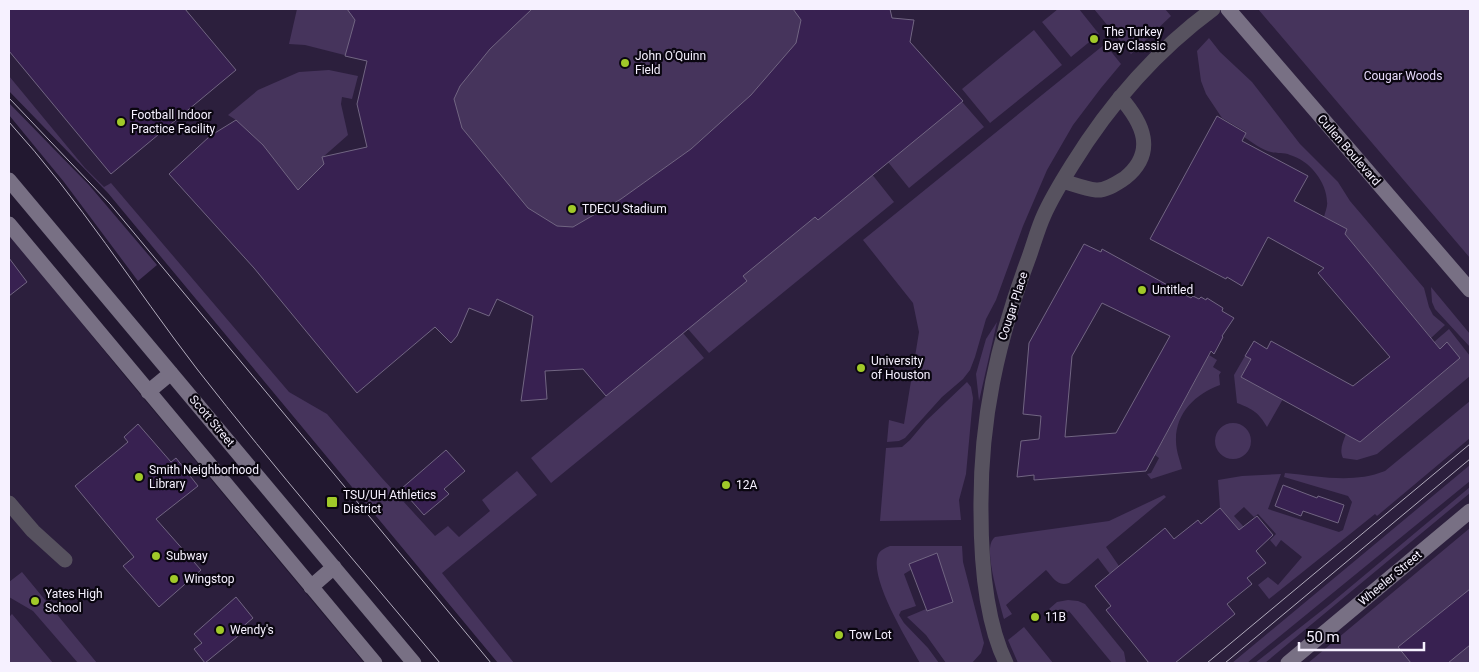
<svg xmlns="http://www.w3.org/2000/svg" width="1479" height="672" viewBox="0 0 1479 672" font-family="Roboto,sans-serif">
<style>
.built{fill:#2c1f3d}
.green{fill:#46345c}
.building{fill:#382151;stroke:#716582;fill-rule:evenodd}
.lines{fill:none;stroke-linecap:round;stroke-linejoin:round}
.street{stroke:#57525f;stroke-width:15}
.secondary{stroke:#787084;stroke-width:15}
.tram{stroke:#b2acbd;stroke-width:1}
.poi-dot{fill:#a1c929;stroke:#0a0610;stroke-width:2}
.labels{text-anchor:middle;stroke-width:4.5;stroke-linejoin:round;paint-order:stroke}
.poi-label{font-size:12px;fill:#f6f1ff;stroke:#0a0610;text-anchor:start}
.park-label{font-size:12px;fill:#e7dafb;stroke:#0a0610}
.street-label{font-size:12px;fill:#f6f1ff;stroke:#0a0610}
</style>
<rect width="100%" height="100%" fill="#221830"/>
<path class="built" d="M9 9H1470V663H498L108 193 9 91Z
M9 234 124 375 364 663H9Z"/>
<path class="green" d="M297 9H890L892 18 914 20 910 42 984 127 909 188 888 162 871 173 894 202 709 353 688 329 683 333 704 358 551 483 531 458 606 396 583 369 525 371 533 316 497 299 489 316 469 308 457 336 451 343 435 327 422 338 334 238 263 146 236 120 228 115 258 90 299 72 329 70 358 76 352 99 342 97 341 104 348 135 323 157 367 147 368 61 305 45 289 44Z
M1058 9H1079L1099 34 1071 57 1042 22Z
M1094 9H1165L1171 16 1131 54Z
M1258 9H1470V258Z
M1034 30 1062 65 990 123 962 89Z
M1209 38 1220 52 1252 82 1300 144 1338 182 1350 201 1424 288 1429 307 1433 315 1445 325 1431 338 1345 234 1347 229 1324 217C1325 212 1328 206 1327 202 1327 182 1309 160 1290 155 1284 152 1277 154 1271 152 1262 150 1252 142 1244 137L1246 132 1222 118 1206 94 1201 81 1197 51Z
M1105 44 1121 64 1101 88 1073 125 1047 170 1023 226 996 300 986 319 975 357 970 370 963 379 942 397 905 438 899 441 887 442 889 420 904 424 919 332 913 303 863 240Z
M9 76 85 168 104 187 111 183 289 392 327 414 381 477 435 536 448 526 459 537 490 511 482 500 517 471 537 495 442 573 514 663H498L108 193 9 91Z
M9 103 89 185 157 265 138 281 64 182 9 115Z
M1431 287 1470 334V347L1435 309 1432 302Z
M997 322 979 401 976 374 986 339Z
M1449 329 1470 356V376L1377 454 1357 460 1343 458C1339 450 1343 442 1346 434L1440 349 1434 342Z
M1209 355 1217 360 1213 367 1221 372 1219 375 1220 385C1195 394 1175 414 1176 441 1176 451 1180 460 1182 469L1151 479 1147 474 1151 473 1159 458 1155 455Z
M1245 356 1251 359 1241 377 1283 399 1267 427C1259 413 1253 409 1237 403L1234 375Z
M967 382 971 387 973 398 966 474 959 500 961 520 880 521 886 448 902 447 910 440 926 421Z
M1470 401V438L1377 516 1375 514 1269 599 1258 585 1268 577 1278 585 1302 557 1281 540 1276 547 1270 540 1276 534 1258 514 1254 517 1244 507 1234 516 1251 535 1244 541 1238 529 1220 508 1218 480 1242 476 1281 474 1268 509 1339 532 1343 530 1352 502 1348 496 1284 477 1285 473C1319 476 1352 484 1385 471Z
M1215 441a18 18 0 1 1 36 0a18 18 0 1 1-36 0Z
M1470 465V481L1247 663H1232Z
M1470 487V493L1265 663H1255L1330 604Z
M1164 495 1166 497 1106 547 1119 566 1110 574 1098 558 1069 583C1057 587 1053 577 1046 570L1006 605 1012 614 1004 619C1000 604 986 557 991 543 992 540 993 539 995 537L1109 521Z
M1470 528V663H1308Z
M890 546H962L963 562 984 643 981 653 972 663H946L926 635 907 617 952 598 934 556 904 574 916 606 901 611 899 615 904 623 928 648 939 663H920C908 641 869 579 878 555 880 550 885 548 890 546Z
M22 572 97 663H78L33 611 9 597V582Z
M1068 600 1078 601 1085 604 1124 652 1126 663H1112L1069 611 1057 620 1049 609 1057 602Z
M12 614 53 663H9V617Z
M1024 627 1053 663H1018L1008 640Z"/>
<path class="building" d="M9 9H185L236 70 111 174 9 51Z
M347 9H532L490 49 460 86 454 99 462 128 528 208 557 226 573 227 621 199 691 149 751 95 796 43 801 20 793 9H890L892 18 914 20 910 42 963 101 818 220 815 217 743 276 747 281 606 396 583 369 545 371 547 399 521 401 533 316 497 299 489 316 469 308 457 336 451 343 435 327 357 393 254 268 169 174 210 136 236 120 263 145 298 190 324 164 322 157 367 147 357 104 367 61 345 56 355 20Z
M1217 116 1246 133 1242 141 1308 176 1294 201 1347 229 1345 234 1440 349 1447 342 1460 358 1360 442 1241 377 1251 359 1245 356 1254 341 1267 349 1271 341 1353 386 1390 357 1318 273 1324 268 1268 237 1242 286 1227 277 1226 279 1150 239Z
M1084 244 1101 252 1102 249 1191 298 1193 296 1199 299 1201 297 1206 300 1207 298 1223 308 1222 311 1234 318 1222 336 1223 337 1214 354 1211 351 1146 471 1034 480V475L1017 477 1021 441 1039 439 1041 416 1023 414 1029 343ZM1102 303 1170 336 1116 433 1065 437 1072 356Z
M9 258 27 282 9 296Z
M138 424 171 462 176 458 198 486 156 519 201 570 159 607 123 566 134 557 75 486 128 442 124 437Z
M446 450 465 471 444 489 449 494 424 515 401 489Z
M1283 485 1317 498 1318 496 1344 505 1338 523 1303 511 1301 516 1275 506Z
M1220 508 1239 530 1257 516 1273 535 1256 551 1266 563 1247 578 1252 584 1227 604 1235 614 1175 663H1149L1106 610 1111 606 1095 586 1165 528 1174 539 1198 520 1201 524Z
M937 553 953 602 927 611 909 564Z
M1470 589V645L1448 663H1411L1398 647Z
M236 597 253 618 240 629 243 632 205 663 194 649 202 643 194 634Z"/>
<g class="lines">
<path class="street" d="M1062 181C1073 184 1085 189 1096 190 1106 191 1117 183 1125 178 1157 152 1143 123 1120 97
M9 503 33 531 65 560
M1006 663C985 620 981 559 981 511 980 420 997 343 1029 257 1034 243 1038 228 1044 215 1052 197 1062 181 1072 165 1109 105 1156 51 1213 9"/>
<path class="secondary" d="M1228 9 1470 290
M9 180 414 663
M9 224 375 663
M148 392 171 373
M311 587 334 567
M1288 663 1470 511"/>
<path class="tram" d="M9 98 110 204 491 663
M9 122C79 199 134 287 197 369 275 469 359 566 440 663
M1207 663 1470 444
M1225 663 1470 459"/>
</g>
<g class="poi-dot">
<circle cx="1094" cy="39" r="5"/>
<circle cx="625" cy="63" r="5"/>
<circle cx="121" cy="122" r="5"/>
<circle cx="572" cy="209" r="5"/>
<circle cx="1142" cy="290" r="5"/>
<circle cx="861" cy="368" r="5"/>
<circle cx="139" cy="477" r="5"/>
<circle cx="726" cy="485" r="5"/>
<rect x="326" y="496" width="12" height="12" rx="2.5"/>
<circle cx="156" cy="556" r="5"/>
<circle cx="174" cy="579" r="5"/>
<circle cx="35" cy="601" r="5"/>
<circle cx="1035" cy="617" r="5"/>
<circle cx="220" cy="630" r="5"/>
<circle cx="839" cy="635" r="5"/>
</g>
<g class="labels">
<g class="poi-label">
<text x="1104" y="36">The Turkey<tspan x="1104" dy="14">Day Classic</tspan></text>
<text x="635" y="60">John O'Quinn<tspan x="635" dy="14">Field</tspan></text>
<text x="131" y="119">Football Indoor<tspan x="131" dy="14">Practice Facility</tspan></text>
<text x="582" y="213">TDECU Stadium</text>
<text x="1152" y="294">Untitled</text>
<text x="871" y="365">University<tspan x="871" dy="14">of Houston</tspan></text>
<text x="149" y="474">Smith Neighborhood<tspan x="149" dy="14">Library</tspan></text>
<text x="736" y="489">12A</text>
<text x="343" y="499">TSU/UH Athletics<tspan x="343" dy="14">District</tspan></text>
<text x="166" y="560">Subway</text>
<text x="184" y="583">Wingstop</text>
<text x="45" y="598">Yates High<tspan x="45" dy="14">School</tspan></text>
<text x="1045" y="621">11B</text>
<text x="230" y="634">Wendy's</text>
<text x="849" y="639">Tow Lot</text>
</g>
<g class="park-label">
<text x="1403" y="80">Cougar Woods</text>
</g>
<g class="street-label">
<text transform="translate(1349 150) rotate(49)" y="4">Cullen Boulevard</text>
<text transform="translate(1013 306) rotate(-72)" y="4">Cougar Place</text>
<text transform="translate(212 421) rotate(50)" y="4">Scott Street</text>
<text transform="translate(1390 578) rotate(-40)" y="4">Wheeler Street</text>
</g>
</g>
<rect width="1479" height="672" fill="none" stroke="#f6f1ff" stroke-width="20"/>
<path d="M1299 642v8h125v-8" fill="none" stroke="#f6f1ff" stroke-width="2.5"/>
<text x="1306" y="642" font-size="15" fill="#f6f1ff" stroke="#0a0610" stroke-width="4" paint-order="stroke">50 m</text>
</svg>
